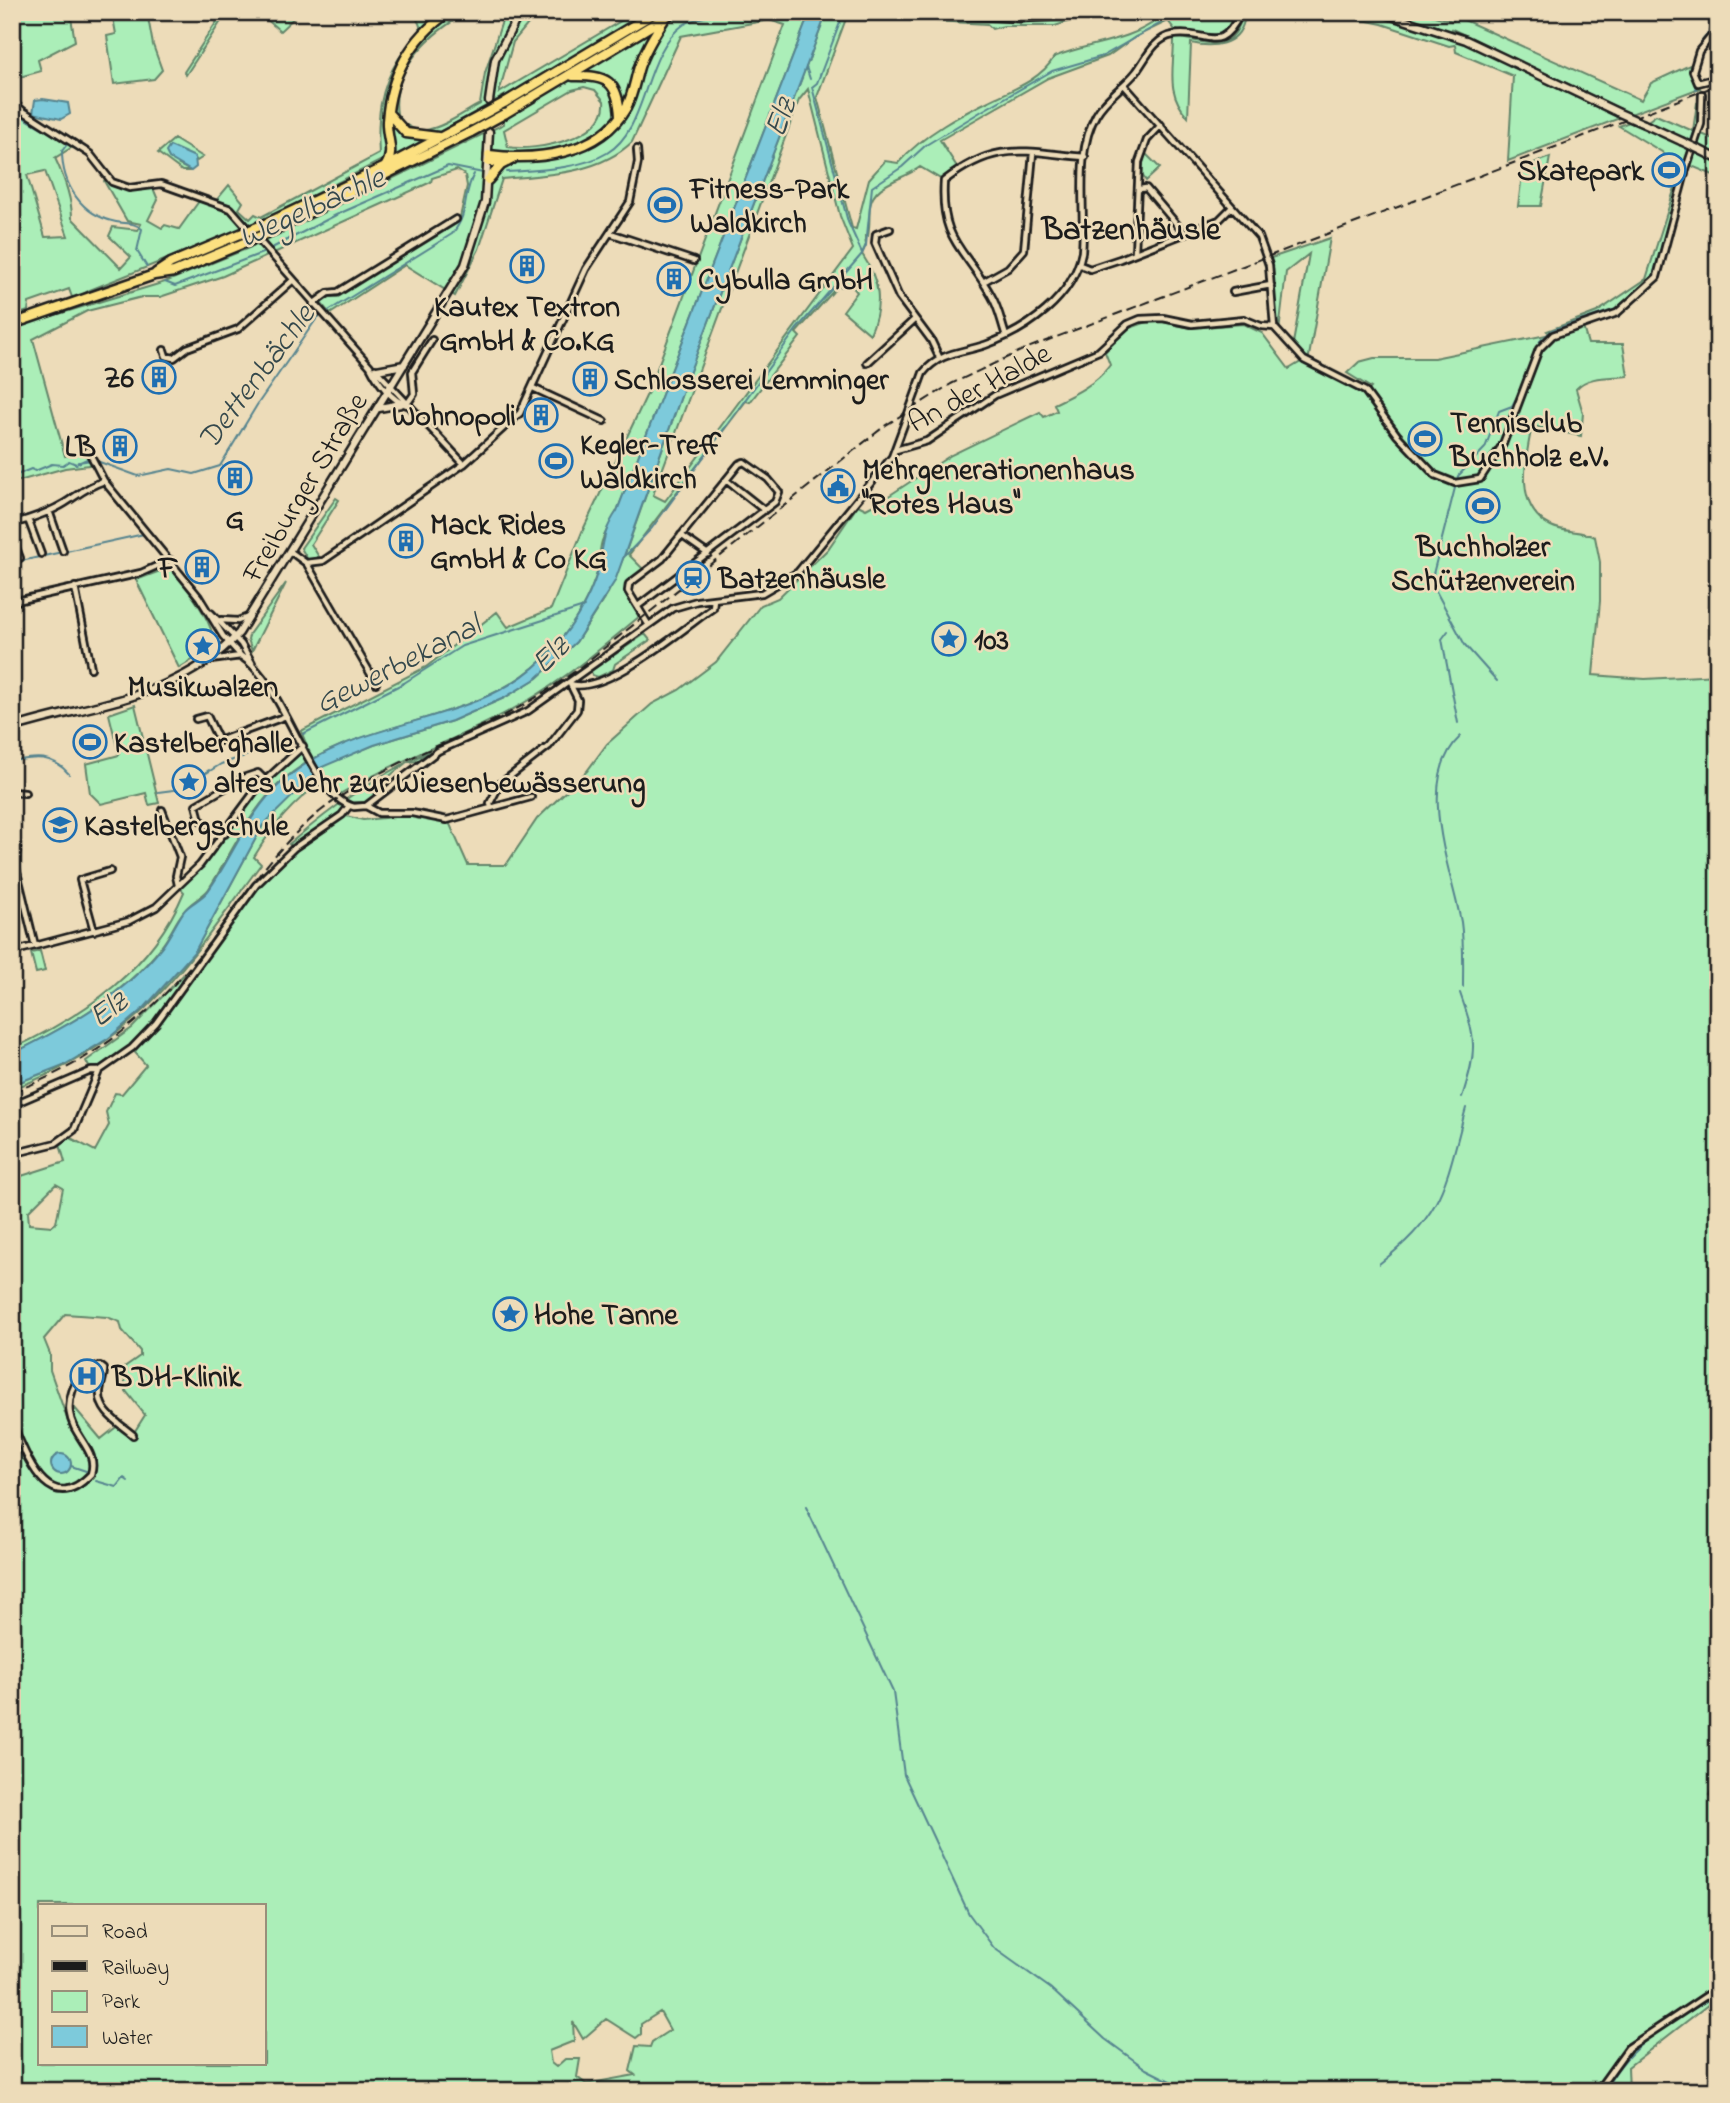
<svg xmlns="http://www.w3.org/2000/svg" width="1730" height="2103" viewBox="0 0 1730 2103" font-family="'Indie Flower',sans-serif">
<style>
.green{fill:#abeeb8;stroke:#64856a;stroke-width:2;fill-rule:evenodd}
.water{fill:#7dcadb;stroke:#56848f;stroke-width:2}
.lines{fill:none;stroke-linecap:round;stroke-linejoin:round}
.stream{stroke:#56848f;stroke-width:2}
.street-casing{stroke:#1c1c1c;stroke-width:10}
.secondary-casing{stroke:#1c1c1c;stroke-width:11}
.highway-casing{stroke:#1c1c1c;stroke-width:13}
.street{stroke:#eddcb9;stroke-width:4.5}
.secondary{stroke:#eddcb9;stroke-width:6}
.highway{stroke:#fce080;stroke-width:8}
.rail{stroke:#1c1c1c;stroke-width:2;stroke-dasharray:10 5;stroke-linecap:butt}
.secondary-bridge-casing{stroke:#1c1c1c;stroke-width:11;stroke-linecap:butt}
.highway-bridge-casing{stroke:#1c1c1c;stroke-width:13;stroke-linecap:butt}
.secondary-bridge{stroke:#eddcb9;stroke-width:6}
.highway-bridge{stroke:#fce080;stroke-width:8}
.labels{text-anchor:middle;stroke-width:5;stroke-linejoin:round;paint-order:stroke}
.poi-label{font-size:30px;font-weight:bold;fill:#1c1c1c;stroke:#eddcb9;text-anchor:start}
.street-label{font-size:30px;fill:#1c1c1c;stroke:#eddcb9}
.water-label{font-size:32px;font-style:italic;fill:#34484c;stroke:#eddcb9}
.neighbourhood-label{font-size:32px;font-weight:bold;fill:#1c1c1c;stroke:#eddcb9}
</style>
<rect width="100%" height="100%" fill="#eddcb9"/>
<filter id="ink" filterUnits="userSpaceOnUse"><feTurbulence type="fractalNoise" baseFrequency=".0143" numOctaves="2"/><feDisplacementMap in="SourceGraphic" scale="14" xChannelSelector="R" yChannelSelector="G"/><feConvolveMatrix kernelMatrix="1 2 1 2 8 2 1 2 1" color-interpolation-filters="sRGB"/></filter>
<g filter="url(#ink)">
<path class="green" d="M12 12H70L75 41 38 60 41 71 16 78 12 68Z
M112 12H147L153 45 162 70 154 79 114 84 107 36 116 34Z
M223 12H227L186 75 184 72Z
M267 12H300L280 31 264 17Z
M412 12H469C433 30 390 69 397 114 418 149 453 118 480 104L485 73 502 21 497 12H538L513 42 499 93 636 12H810L617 511C612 522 603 534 601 545 599 556 599 566 596 576 585 608 566 637 542 660 470 728 356 717 283 780 250 809 232 853 208 890 201 898 191 902 184 911 175 922 170 936 161 947 123 996 66 1027 12 1054V1049C86 1014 152 969 184 892L178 886 200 865 258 787 303 746H307L301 731 426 667 497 612 508 627 551 609 582 532 649 390 785 25 769 20 681 36 632 142C599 174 546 175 502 179L479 249 455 296 405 265 330 314 321 303 330 297H338L459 222 467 186 465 175 457 170 432 178 431 182 223 276 160 297H142L87 311 33 339 65 456 91 449 98 464 65 468 12 483V328L165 282 261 243 504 124V96L395 157 384 159 264 220 90 290 73 300 69 289 29 303 28 311 12 317V101L83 148H71L55 158C63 175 72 199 72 218L121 268 131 257 109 236 113 227 138 230 141 224 127 221 104 181 106 178 128 188 151 183 158 200 148 220 162 228 165 225 179 229 202 197 215 202 229 185 243 202 239 209 250 219 255 214 261 217 379 154C377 119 379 89 399 58 405 51 417 40 420 32 422 25 416 18 412 12ZM584 87 595 90 604 101C608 138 535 152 508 147L504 130 572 90ZM45 171 68 236 45 237 27 175Z
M827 12H1222L1231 18C1229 48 1194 33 1175 30L1168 21 1135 37 1108 56 1048 78 940 140 959 170 944 181 920 167C903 180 873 183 870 207 869 217 870 226 868 236H865L866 245 862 254C880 281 883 304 870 334L843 311 857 292 851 285 837 287 796 333 800 337 750 402 746 401 629 555 644 570 626 584 625 591 640 616C607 643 574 672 537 695 473 735 400 757 335 797L325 785 319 784C293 802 270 830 254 857L261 864C186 966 138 1044 12 1089V1085L66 1064 109 1038 145 1007 195 951 263 825 322 766 374 745 452 721 504 698 537 678 576 642 608 593 625 554 690 371ZM847 16 987 24 992 29 1004 26H1055L1070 21 1158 19C1127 43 1089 42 1054 57 1043 77 1017 88 997 97 961 114 924 134 898 163L885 161 869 179 856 229 852 228 817 97ZM808 89 840 216 853 249 665 501 653 495 799 100Z
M1246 12H1270L1259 13 1244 21C1238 46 1212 48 1191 43L1188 117C1165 92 1174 70 1174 38 1193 37 1221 53 1235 33 1240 26 1241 18 1246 12Z
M1324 12H1420L1453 21 1457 12H1461L1464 20 1641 100 1651 83 1692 64 1693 77 1700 88 1631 114 1452 29 1450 36 1620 118 1508 161 1513 76 1456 52 1455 45 1449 46 1382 24Z
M1697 103 1703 104 1697 132 1718 141V177L1687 164 1656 277 1617 313 1583 327 1588 344H1623L1628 376C1610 378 1588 375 1576 389L1583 413 1581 436 1532 426C1525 459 1514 508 1551 526 1565 533 1581 530 1595 537L1600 562V601L1593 675 1645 679 1718 675V1778L1709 1795 1718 1802V1997L1628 2067 1629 2091H12V1179L65 1162 59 1141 67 1136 95 1151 109 1125 106 1112 115 1093 122 1094 146 1065 132 1049 99 1071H91L86 1061 132 1028 190 968 195 967 256 885 294 848 342 815 363 820 416 815 449 822 468 865H506L537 819 587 771 607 744 652 704 679 690 716 662 761 605 778 598 828 549 858 505 866 509 881 501 951 455 1040 412 1044 417 1057 411 1054 404C1075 394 1096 384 1110 365L1105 352 1127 329 1153 320 1191 328 1243 324 1262 333 1289 369 1304 360 1292 349 1309 254 1286 272 1279 332 1274 327 1268 259 1330 238 1308 362 1370 399 1429 473 1435 474 1367 392 1371 388 1347 373 1359 362 1374 358H1434L1551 334 1547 331 1597 312 1646 279 1677 181 1659 175 1665 156 1662 152 1619 126 1629 122 1640 127 1656 115 1693 131ZM56 1184 63 1188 56 1223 52 1226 29 1224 28 1212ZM65 1314 107 1317 120 1322 122 1330 140 1351V1356L123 1368 126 1391 145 1415 133 1434 120 1424 101 1439 69 1401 74 1430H71L50 1370V1354L44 1339ZM40 1905H264V2063H40ZM660 2012 670 2030 652 2042 650 2047 636 2046 630 2071 635 2075 586 2084 577 2077 580 2059H565L556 2067 551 2063 549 2051 574 2041 573 2022 583 2039 606 2019 636 2038 641 2034V2024Z
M174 139 203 157 197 161 194 157 179 165 191 171H182L158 153Z
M1145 153 1160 168 1146 181 1141 173Z
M1550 157 1541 206H1518L1523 167Z
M336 498 339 500 311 544 319 557 308 560 301 548Z
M171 567C183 583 221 629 212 648L179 668 136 580Z
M286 583 252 651 248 639 250 633Z
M645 634 650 640 615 664 613 670 598 677 592 675 591 671Z
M135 705 159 803 149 805 146 793 101 804 90 793 86 764 119 755 109 714Z
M430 751 417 761 407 762 371 791 375 795 366 802H347L341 813 291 846 289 844C335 805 375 776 430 751Z
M40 951 45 971 36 973 31 953Z
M1718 2074V2091H1696Z"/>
<path class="water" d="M810 12H827L690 371 615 581 576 642 537 678 504 698 452 721 374 745 322 767 263 825 195 951 145 1007 109 1038 66 1064 12 1085V1054C66 1027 124 996 162 947 170 936 176 923 184 911 190 903 201 900 208 891 234 855 248 812 282 782 355 715 472 729 543 659 568 634 588 605 598 570 604 546 601 534 617 511Z
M43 99 68 103 70 114 61 119 33 113 35 100Z
M170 146 195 157 196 167 191 171 169 158 166 152Z
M51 1464a10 10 0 1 1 20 0a10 10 0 1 1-20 0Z"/>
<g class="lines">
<path class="stream" d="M774 12 793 15
M844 12 817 83 812 87 848 222 862 253
M1717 23 1718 22
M806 67 810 79
M1694 82C1685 60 1700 42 1715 25
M1695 86 1696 89
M1698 95 1700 99
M12 105 26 119 68 143 62 151C62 185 81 215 116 222 126 224 134 222 142 229L137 251 147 267
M1690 143 1699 119
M507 172C537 170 581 169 607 153 649 128 642 55 683 25 693 18 712 16 724 12
M270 249 336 215 448 166 483 173
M1660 252 1689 149
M165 282 175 286 265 252
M1529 368 1540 341 1552 330 1616 309 1653 276 1658 258
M94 460 138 476 171 469 194 474 220 466 257 405 317 318 452 234C470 213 462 195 474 174
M78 462 92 460
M12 477 31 469 35 471 52 464 63 465 69 461 76 464 89 458
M624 557 652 528 796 330 862 254 866 245 872 187 902 167 926 145 982 111 1052 71 1103 56 1180 12
M12 563 144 534
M1448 631 1442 639 1458 723
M1497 681 1465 645 1431 582 1458 476 1485 448 1499 411 1512 406 1524 383
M303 734 404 683 462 646 584 607
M1461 736C1414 779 1451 869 1461 922 1464 943 1463 966 1463 987
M12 761C36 757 51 754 69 774
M200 776 209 770
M158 792 181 789 221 764 290 741
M1460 993C1476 1039 1478 1049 1462 1097
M1379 1264C1445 1214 1445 1184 1466 1108
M71 1466 86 1471
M96 1481 117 1487 124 1478 128 1481
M806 1507 893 1692 904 1775 969 1914 994 1948 1050 1988 1105 2039 1146 2069 1190 2091
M540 2091 570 2084 601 2091
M618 2091H627
M1605 2091C1627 2043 1675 2021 1718 1994"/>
<defs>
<path id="street" d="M1718 28 1699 51 1693 71 1698 83 1718 78
M1124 85 1259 237 1269 265 1274 327
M12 101 23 111 90 154 112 182 129 188 161 184 231 209 370 366C377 380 391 401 407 405
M1140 189 1146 188 1185 234
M890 229 876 234 875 243 899 297 931 340 939 357
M610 233 694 261
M1135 252 1139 162 1147 140 1161 125
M1080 265 1090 269 1120 259 1219 220 1232 207
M983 282 1008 268 1024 250 1033 153
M1233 292 1271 285
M313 304 328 293 338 292 456 219
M1274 327 1304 360 1365 391 1397 435 1435 475 1455 483 1480 479 1503 444 1539 349 1553 335 1617 313 1657 277 1686 169 1701 124 1702 94
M1006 336C1001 322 999 308 991 295 965 248 940 242 944 181 997 140 1023 152 1085 157
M164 350 166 356 174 358 187 348 238 329 292 281
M867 363 914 320
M375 369 464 464
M533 388 604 421
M407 404 414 394 412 372 432 340
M88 450 104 481 199 597 223 636 241 656
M896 450 927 441 995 395 1099 351 1128 324 1140 319 1163 318 1192 324 1244 319 1261 326 1274 327
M726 480 764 510
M49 511 63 551
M28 519 41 554
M12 524C30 519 49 513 65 503 79 494 88 486 104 481
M681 535 708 554
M12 537 20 558
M291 552 306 563 323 561 464 464 520 413 586 269 630 202 638 162 637 149
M307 564 376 683
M75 587 91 668
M12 602 141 573 170 560
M638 606 775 502 779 492 768 479 744 462 739 464 662 559 629 584 628 591 648 624
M211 613 241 644 252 663
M221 620 238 621 248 617
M211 660 241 656C287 686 308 795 354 807L366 806 438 751 528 711 673 608 697 601 762 593 798 572 892 457 923 373C940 352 961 353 985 345 1027 330 1073 298 1082 252 1086 209 1074 154 1096 115 1105 98 1124 87 1136 72 1146 59 1154 38 1173 35 1207 29 1219 57 1240 14
M570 684C605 696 684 628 713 608L714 599
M196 719 207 716 219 741 286 716
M12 792 25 793
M366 806 379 813H412L447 820 531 797
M491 807 490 803 500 784 549 746 577 710 578 700 570 684
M162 810 180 857 176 876 178 885
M12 830 17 848 15 864 35 946
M225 834 200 820 196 805 240 779 258 773 265 780
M94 931 80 880 110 871
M12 952 129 921 156 907 200 865 258 787 303 746
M12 1105 91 1071H99
M12 1154 56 1143 74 1130 99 1071 132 1048 156 1023 256 885 294 848 342 815 349 806
M12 1423C27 1457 48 1519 91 1474 102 1441 45 1428 82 1372L100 1366 104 1369C104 1377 101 1383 100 1391 98 1412 119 1423 133 1435
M1597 2091 1628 2048 1718 1988"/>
<path id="secondary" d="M904 12 1020 18 1144 12
M1226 12 1234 16 1242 12
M1379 12 1466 40 1617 112
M489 101 495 60 520 12
M1644 124 1681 141
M1700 150 1718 159
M377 370 404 365
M379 408 401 404
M12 728C95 702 177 700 239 633L465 265 485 202 489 132"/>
<path id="highway" d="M508 12 515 19
M573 76C607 75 618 81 620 116
M504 103 656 12
M389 114 406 133 438 137
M504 114 674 12
M489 155C536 161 599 155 626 108 633 95 635 80 639 67 645 49 655 34 665 18
M489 162H507
M385 167C396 151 386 139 387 121 390 76 411 38 449 12
M488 180 501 165 513 159
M265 224 385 167 471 121
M270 232 471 132
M156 273 171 263 245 232
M12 324 154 275 174 272 251 240"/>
</defs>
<use href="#street" class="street-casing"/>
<use href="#secondary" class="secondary-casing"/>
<use href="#highway" class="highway-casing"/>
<use href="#street" class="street"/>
<use href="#secondary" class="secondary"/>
<use href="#highway" class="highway"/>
<path class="rail" d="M12 1092C90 1064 151 1016 202 952 243 900 269 852 322 810 376 768 441 746 501 717 527 704 550 689 574 672L886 425 951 384 1025 349 1718 85"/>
<defs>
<path id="secondary-bridge" d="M1617 112 1644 124
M1681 141 1700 150"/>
<path id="highway-bridge" d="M471 121 504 103
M471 132 504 114
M245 232 265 224
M251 240 270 232"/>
</defs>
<use href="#secondary-bridge" class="secondary-bridge-casing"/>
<use href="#highway-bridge" class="highway-bridge-casing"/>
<use href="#secondary-bridge" class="secondary-bridge"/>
<use href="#highway-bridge" class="highway-bridge"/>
</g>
</g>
<defs>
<symbol id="stadium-ring" viewBox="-11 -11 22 22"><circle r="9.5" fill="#eddcb9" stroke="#1f6fb2" stroke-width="1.5"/><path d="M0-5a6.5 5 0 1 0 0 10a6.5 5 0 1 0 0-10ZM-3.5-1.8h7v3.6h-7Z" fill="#1f6fb2"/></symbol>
<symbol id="building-ring" viewBox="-11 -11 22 22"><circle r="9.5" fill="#eddcb9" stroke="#1f6fb2" stroke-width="1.5"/><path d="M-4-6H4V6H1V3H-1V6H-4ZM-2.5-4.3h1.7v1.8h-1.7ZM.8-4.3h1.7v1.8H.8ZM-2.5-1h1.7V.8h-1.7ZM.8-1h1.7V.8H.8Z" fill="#1f6fb2"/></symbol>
<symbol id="civic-ring" viewBox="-11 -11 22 22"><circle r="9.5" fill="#eddcb9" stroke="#1f6fb2" stroke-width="1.5"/><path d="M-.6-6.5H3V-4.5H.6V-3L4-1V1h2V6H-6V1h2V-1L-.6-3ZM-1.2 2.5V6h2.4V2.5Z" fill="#1f6fb2"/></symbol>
<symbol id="station-ring" viewBox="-11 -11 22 22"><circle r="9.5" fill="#eddcb9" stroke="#1f6fb2" stroke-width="1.5"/><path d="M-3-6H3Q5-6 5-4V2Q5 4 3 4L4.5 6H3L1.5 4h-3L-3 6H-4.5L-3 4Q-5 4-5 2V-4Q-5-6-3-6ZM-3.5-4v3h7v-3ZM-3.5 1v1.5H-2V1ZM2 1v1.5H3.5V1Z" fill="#1f6fb2"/></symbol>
<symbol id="sight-ring" viewBox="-11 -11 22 22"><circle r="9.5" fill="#eddcb9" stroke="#1f6fb2" stroke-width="1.5"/><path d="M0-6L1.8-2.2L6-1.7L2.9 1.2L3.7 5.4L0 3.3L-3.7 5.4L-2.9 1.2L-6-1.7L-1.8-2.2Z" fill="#1f6fb2"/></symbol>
<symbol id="school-ring" viewBox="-11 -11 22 22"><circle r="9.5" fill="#eddcb9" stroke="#1f6fb2" stroke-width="1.5"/><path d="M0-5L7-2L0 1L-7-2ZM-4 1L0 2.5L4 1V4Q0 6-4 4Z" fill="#1f6fb2"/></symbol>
<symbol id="hospital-ring" viewBox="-11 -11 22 22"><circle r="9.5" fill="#eddcb9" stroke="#1f6fb2" stroke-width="1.5"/><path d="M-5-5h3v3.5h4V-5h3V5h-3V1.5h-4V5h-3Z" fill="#1f6fb2"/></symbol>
</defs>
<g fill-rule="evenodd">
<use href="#stadium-ring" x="1650" y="151" width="38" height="38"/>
<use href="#stadium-ring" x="646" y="186" width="38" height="38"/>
<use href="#building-ring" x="508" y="247" width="38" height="38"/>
<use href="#building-ring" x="655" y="260" width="38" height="38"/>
<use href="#building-ring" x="140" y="358" width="38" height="38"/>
<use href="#building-ring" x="571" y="360" width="38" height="38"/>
<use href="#building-ring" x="522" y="396" width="38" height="38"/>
<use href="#stadium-ring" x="1406" y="420" width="38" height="38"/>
<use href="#building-ring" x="101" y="427" width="38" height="38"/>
<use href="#stadium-ring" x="537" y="442" width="38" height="38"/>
<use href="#building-ring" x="216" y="459" width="38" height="38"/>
<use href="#civic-ring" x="819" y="467" width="38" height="38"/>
<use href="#stadium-ring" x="1464" y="487" width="38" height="38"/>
<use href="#building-ring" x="387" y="522" width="38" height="38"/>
<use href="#building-ring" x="183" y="548" width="38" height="38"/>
<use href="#station-ring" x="674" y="559" width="38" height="38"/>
<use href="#sight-ring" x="930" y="620" width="38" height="38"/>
<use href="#sight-ring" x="184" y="627" width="38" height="38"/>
<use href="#stadium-ring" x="71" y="723" width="38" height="38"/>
<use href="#sight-ring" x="170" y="763" width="38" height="38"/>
<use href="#school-ring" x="41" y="806" width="38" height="38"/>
<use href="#sight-ring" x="491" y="1295" width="38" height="38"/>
<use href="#hospital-ring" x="68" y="1357" width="38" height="38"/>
</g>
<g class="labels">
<g class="poi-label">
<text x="1644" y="180" text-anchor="end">Skatepark</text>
<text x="690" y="198">Fitness-Park<tspan x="690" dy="34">Waldkirch</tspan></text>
<text x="698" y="289">Cybulla GmbH</text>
<text x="527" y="316" text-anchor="middle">Kautex Textron<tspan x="527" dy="34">GmbH &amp; Co.KG</tspan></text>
<text x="134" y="387" text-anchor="end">Z6</text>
<text x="614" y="389">Schlosserei Lemminger</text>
<text x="516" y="425" text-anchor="end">Wohnopoli</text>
<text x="1450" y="432">Tennisclub<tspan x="1450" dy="34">Buchholz e.V.</tspan></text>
<text x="580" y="454">Kegler-Treff<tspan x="580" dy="34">Waldkirch</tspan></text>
<text x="96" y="456" text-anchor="end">LB</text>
<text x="862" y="479">Mehrgenerationenhaus<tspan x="862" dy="34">"Rotes Haus"</tspan></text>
<text x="235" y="528" text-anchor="middle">G</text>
<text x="430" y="534">Mack Rides<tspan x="430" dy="34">GmbH &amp; Co KG</tspan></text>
<text x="1483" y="556" text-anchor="middle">Buchholzer<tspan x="1483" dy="34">Schützenverein</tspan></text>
<text x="178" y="577" text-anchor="end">F</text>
<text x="718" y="588">Batzenhäusle</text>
<text x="974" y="649">103</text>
<text x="203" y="696" text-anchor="middle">Musikwalzen</text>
<text x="114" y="752">Kastelberghalle</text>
<text x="214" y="792">altes Wehr zur Wiesenbewässerung</text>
<text x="84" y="835">Kastelbergschule</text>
<text x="534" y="1324">Hohe Tanne</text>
<text x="112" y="1386">BDH-Klinik</text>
</g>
<g class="street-label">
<text transform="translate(979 387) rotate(-28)" y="10">An der Halde</text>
<text transform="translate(304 487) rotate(-59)" y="10">Freiburger Straße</text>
</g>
<g class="water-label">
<text transform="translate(779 117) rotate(-69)" y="11">Elz</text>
<text transform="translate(311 206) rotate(-24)" y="11">Wegelbächle</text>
<text transform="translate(255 376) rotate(-53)" y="11">Dettenbächle</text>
<text transform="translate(549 654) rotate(-44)" y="11">Elz</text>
<text transform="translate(397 663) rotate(-27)" y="11">Gewerbekanal</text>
<text transform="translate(107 1008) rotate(-36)" y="11">Elz</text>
</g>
<g class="neighbourhood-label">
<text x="1131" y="239">Batzenhäusle</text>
</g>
</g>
<rect width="1730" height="2103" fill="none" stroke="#eddcb9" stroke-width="42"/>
<rect x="21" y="21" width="1688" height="2061" fill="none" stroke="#1c1c1c" stroke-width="2.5" filter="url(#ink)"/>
<rect x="38" y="1904" width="228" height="161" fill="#eddcb9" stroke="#998f7a" stroke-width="2"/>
<rect x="52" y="1926" width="35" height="10" fill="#eddcb9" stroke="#998f7a" stroke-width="2"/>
<text x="102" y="1938" font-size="21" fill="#1c1c1c">Road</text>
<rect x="52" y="1961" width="35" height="10" fill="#1c1c1c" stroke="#998f7a" stroke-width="2"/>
<text x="102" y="1974" font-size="21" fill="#1c1c1c">Railway</text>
<rect x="52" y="1991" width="35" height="21" fill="#abeeb8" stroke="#998f7a" stroke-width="2"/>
<text x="102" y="2008" font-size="21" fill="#1c1c1c">Park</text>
<rect x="52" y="2026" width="35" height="21" fill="#7dcadb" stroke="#998f7a" stroke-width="2"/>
<text x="102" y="2044" font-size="21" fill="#1c1c1c">Water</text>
</svg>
